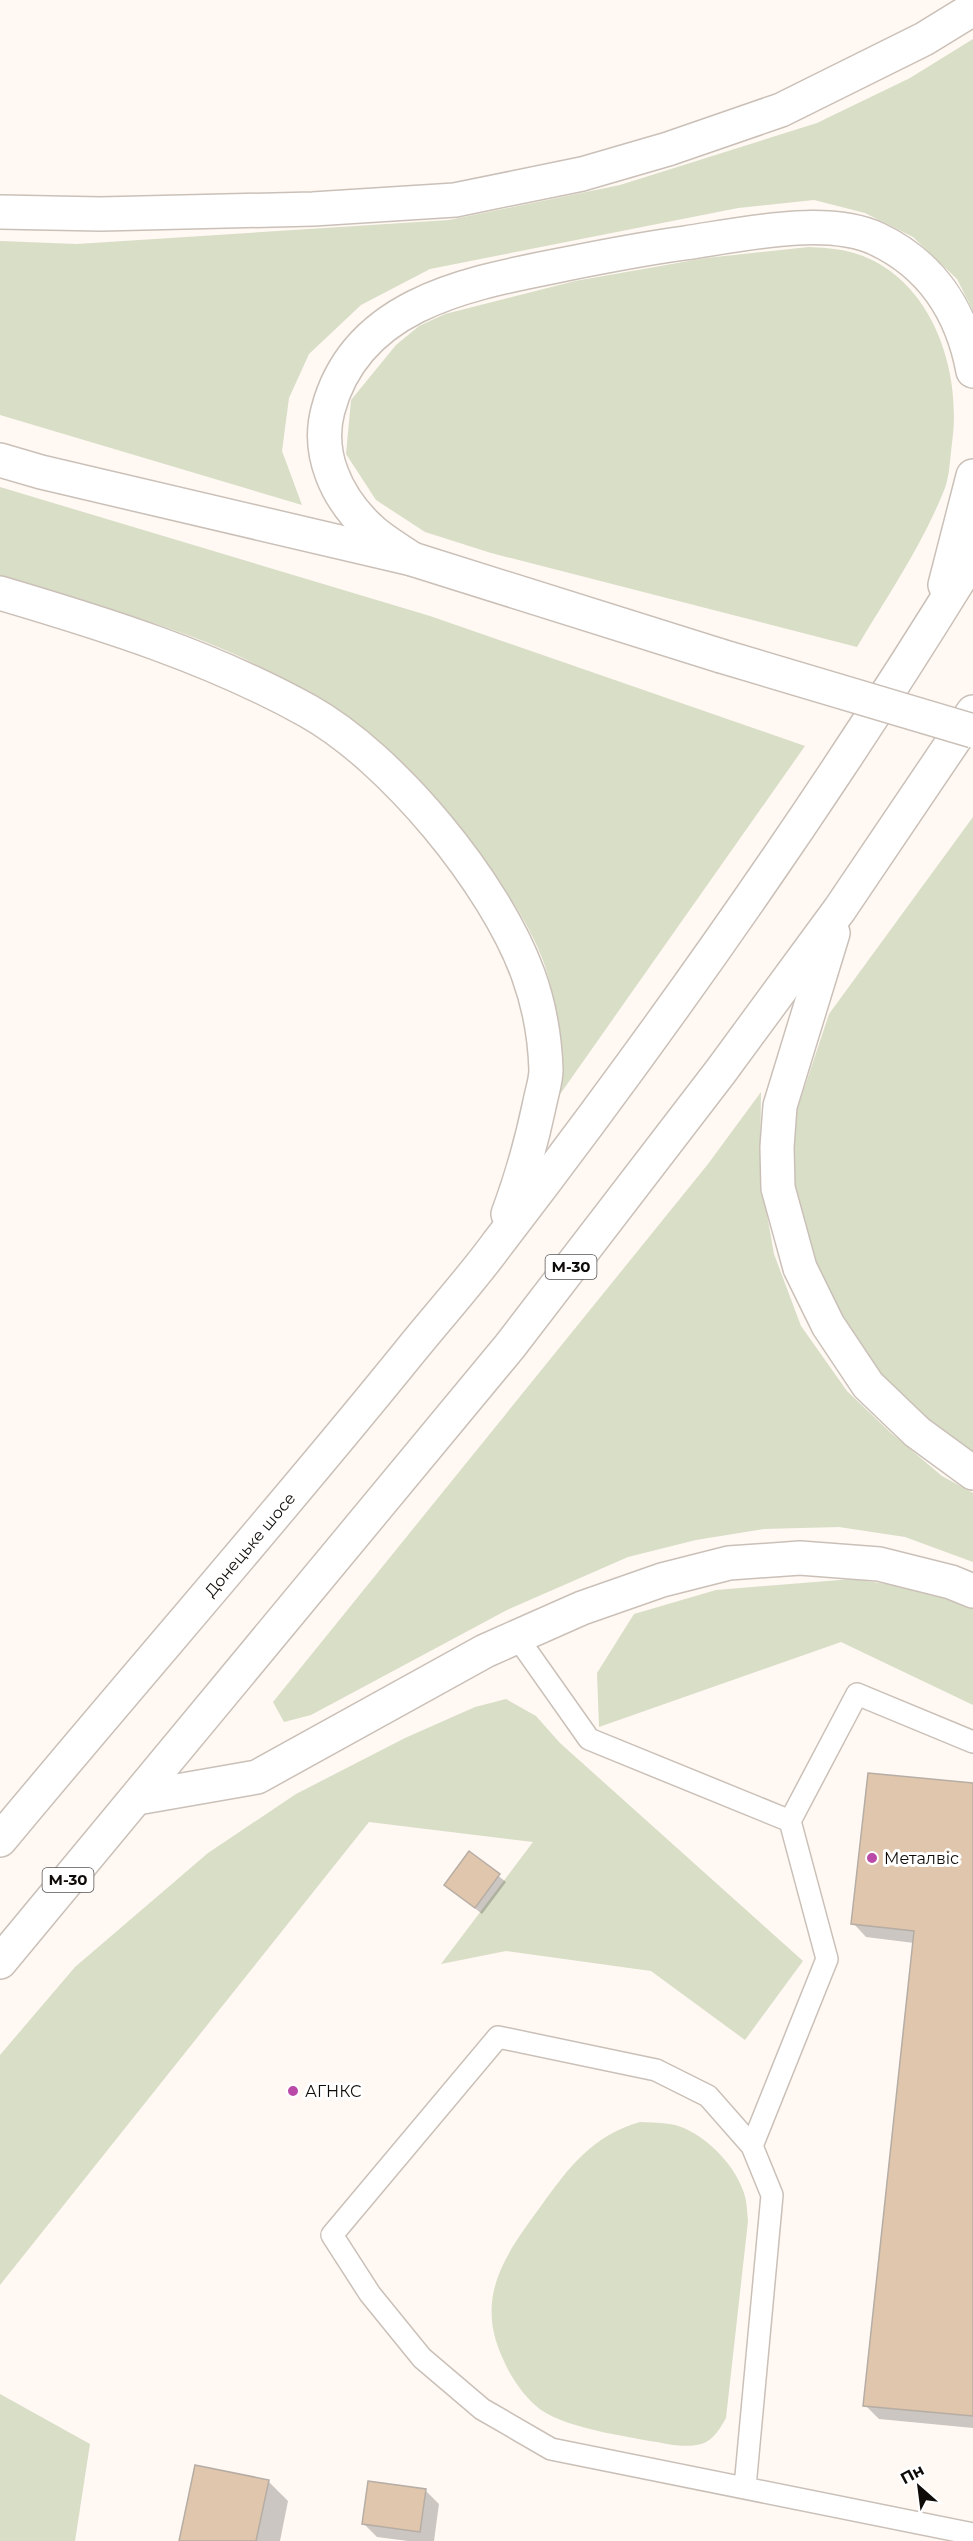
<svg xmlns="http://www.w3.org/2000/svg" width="973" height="2541" viewBox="0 0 973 2541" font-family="Montserrat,sans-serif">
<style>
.green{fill:#d9dec7}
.shadow{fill:#0003}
.building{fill:#e0c6ac;stroke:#b6ada4;stroke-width:1.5}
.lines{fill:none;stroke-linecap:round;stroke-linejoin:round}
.lane-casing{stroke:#cac0b8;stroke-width:24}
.secondary-casing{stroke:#cac0b8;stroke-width:36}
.highway-casing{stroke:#cac0b8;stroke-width:36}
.lane{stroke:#fff;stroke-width:21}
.secondary{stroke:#fff;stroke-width:33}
.highway{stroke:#fff;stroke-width:33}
.secondary-bridge-casing{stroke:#cac0b8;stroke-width:36;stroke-linecap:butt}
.secondary-bridge{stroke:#fff;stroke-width:33}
.poi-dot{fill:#ba4aa7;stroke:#fff;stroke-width:2}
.labels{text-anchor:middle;stroke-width:6;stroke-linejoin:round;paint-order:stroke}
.shield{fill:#fff;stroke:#575453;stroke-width:1.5}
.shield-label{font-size:15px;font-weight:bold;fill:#0f0b09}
.street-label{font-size:16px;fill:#0f0b09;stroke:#fff}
.poi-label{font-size:16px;fill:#0f0b09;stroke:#fff;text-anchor:start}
</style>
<rect width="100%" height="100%" fill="#fff8f3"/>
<path class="green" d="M973 39V311L957 279 913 237 865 213 814 200 738 208 430 269 361 305 309 354 289 398 282 451 302 505 0 415V241L77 244 449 220 620 185 817 123 910 78Z
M809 247C828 248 845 249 863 256 934 284 962 373 952 443 950 457 950 474 945 488 923 544 888 595 857 647L491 553 425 532 376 500 346 454 351 400 396 345 419 326 445 314 575 281 706 258Z
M0 487 430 616 805 746 556 1100C558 1054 559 1010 545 966 533 930 506 890 484 860 466 835 447 808 425 786 377 738 321 698 261 667 180 625 87 604 0 578Z
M973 817V1455L909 1404 878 1371 850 1331 816 1262 798 1208 792 1159 797 1110 829 1014Z
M761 1092 760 1175 774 1254 801 1326 847 1391 891 1433 942 1476 973 1493V1562L905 1537 839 1527 764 1529 696 1540 628 1557 507 1610 311 1715 284 1722 273 1702 708 1164Z
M852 1579 936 1591 973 1608V1705L841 1642 599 1727 597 1673 634 1614 716 1590Z
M506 1699 536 1716 560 1743 803 1961 745 2040 651 1971 506 1951 441 1964 533 1842 369 1822 0 2285V2055L75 1967 208 1853 296 1794 405 1738 475 1707Z
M640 2122C655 2123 672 2122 686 2129 711 2141 735 2166 744 2193 747 2202 747 2212 748 2221L726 2418C712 2444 702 2448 673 2445 637 2438 570 2430 541 2410 525 2398 511 2378 503 2359 474 2297 505 2255 541 2206 569 2167 592 2136 640 2122Z
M0 2394 90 2444 75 2541H0Z"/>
<path class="shadow" d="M973 1785V2428L879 2419 865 2405 914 1943 866 1937 853 1923Z
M470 1853 506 1882 482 1914 446 1885Z
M269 2482 288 2501 280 2541H180Z
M426 2491 439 2504 434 2541H408L377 2537 363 2523Z"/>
<path class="building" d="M868 1773 973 1783V2416L863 2406 914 1931 851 1924Z
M469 1851 500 1874 475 1908 444 1885Z
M195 2465 269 2480 256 2541H179Z
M368 2481 426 2489 420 2532 362 2524Z"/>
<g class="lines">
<defs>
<path id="lane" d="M517 1637 589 1739 790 1821 857 1694 973 1742
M752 2146 827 1959 790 1821
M745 2487 772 2195 752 2146 708 2096 656 2070 498 2037 332 2235 370 2294 422 2358 482 2409 551 2449 973 2534"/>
<path id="secondary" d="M0 460 41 472 412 559 721 656"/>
<g id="highway">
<path d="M0 212 101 214 313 209 455 200 582 174 668 149 781 110 924 39 973 9"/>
<path d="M412 559C398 549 381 540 369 528 337 498 316 454 328 410 355 307 460 285 551 267 595 258 640 249 685 243 739 235 826 215 877 239 932 265 962 312 973 371"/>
<path d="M945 585 973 476"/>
<path d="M0 593C105 624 211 657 308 711 392 758 495 883 528 974 539 1004 545 1039 546 1070 546 1080 542 1092 540 1102 532 1140 522 1177 508 1214"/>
<path d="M833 933 780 1106 777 1147 778 1188 800 1268 828 1325 868 1385 917 1432 973 1473"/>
<path d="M137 1798 257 1777 485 1651 582 1608 662 1580 729 1563 800 1558 879 1564 951 1582 973 1591"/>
<path id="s1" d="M0 1840C136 1676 277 1516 411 1350 440 1314 471 1280 498 1243 667 1023 828 794 973 557"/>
<path d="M0 1962 510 1346 721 1071 840 909 973 712"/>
</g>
</defs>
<use href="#lane" class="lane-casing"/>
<use href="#secondary" class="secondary-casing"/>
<use href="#highway" class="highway-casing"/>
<use href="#lane" class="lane"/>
<use href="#secondary" class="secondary"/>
<use href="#highway" class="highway"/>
<defs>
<path id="secondary-bridge" d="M721 656 973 731"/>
</defs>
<use href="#secondary-bridge" class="secondary-bridge-casing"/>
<use href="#secondary-bridge" class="secondary-bridge"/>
</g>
<g class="poi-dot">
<circle cx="872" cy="1858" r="6"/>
<circle cx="293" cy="2091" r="6"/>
</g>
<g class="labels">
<g class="shield">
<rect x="545.5" y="1255" width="51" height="24" rx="4.5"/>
<rect x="42.5" y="1868" width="51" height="24" rx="4.5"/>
</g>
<g class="shield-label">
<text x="571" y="1272">М-30</text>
<text x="68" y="1885">М-30</text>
</g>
<g class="street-label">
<text dy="6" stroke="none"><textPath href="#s1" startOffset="387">Донецьке шосе</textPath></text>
</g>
<g class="poi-label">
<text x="884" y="1864">Металвіс</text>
<text x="305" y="2097">АГНКС</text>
</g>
</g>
<g transform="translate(919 2487) rotate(332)" stroke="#ffffff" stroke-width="4.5" paint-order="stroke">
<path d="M0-4.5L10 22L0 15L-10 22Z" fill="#0f0b09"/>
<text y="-9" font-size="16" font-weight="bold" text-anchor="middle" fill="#0f0b09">Пн</text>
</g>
</svg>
